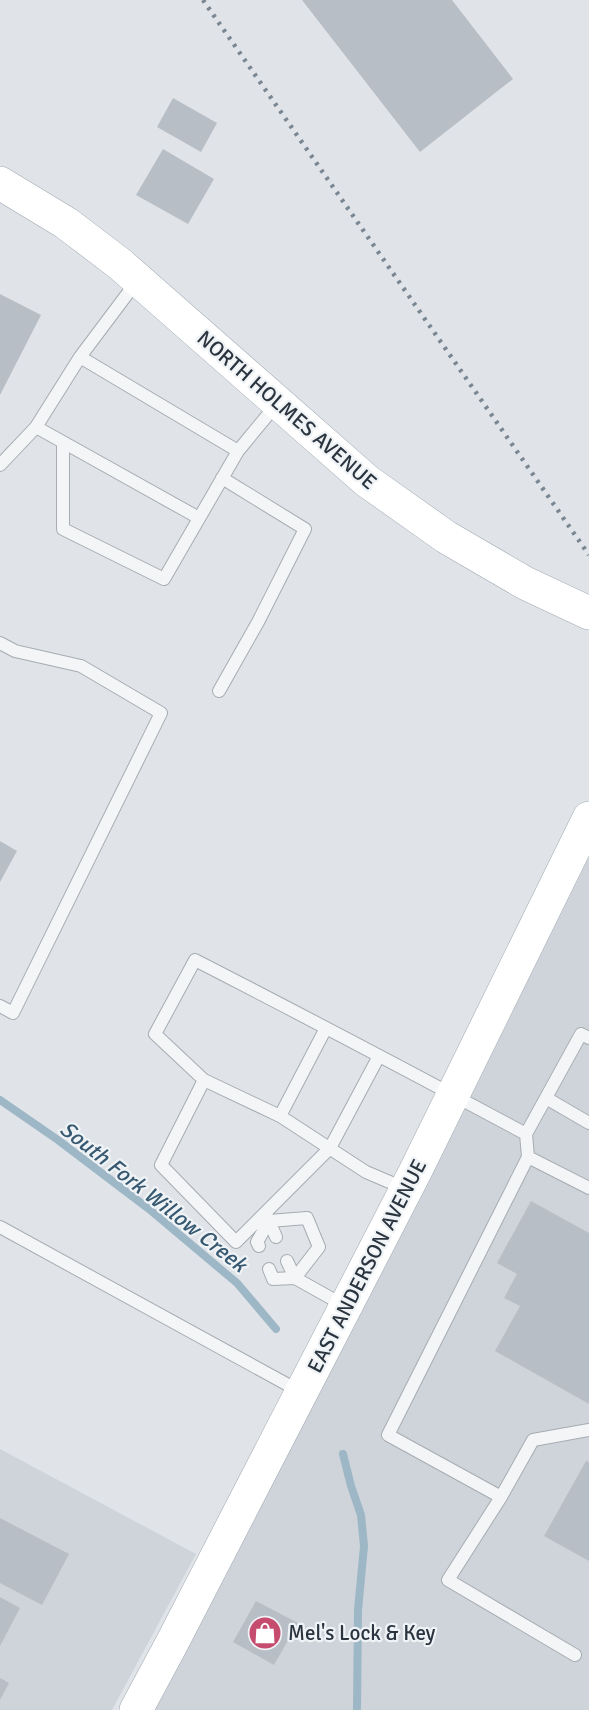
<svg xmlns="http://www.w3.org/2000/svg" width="589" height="1710" viewBox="0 0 589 1710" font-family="Signika,sans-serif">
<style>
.built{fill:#ced4da}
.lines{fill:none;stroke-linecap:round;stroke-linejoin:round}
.stream{stroke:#9db7c6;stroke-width:8}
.building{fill:#b8bec5}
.lane-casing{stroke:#a6acb2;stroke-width:14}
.primary-casing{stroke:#a0aab3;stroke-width:34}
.lane{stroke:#f3f5f7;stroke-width:12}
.primary{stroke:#fff;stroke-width:33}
.rail{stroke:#7a8691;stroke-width:4.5;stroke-dasharray:3 6;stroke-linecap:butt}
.labels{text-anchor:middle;stroke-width:4.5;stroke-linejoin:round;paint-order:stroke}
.street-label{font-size:21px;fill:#2a343f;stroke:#eff3f6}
.poi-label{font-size:21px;fill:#2a343f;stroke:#eff3f6;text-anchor:start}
.water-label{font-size:22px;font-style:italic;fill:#365870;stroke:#eff3f6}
</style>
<rect width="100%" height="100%" fill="#e0e4e8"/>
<path class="built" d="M589 813V1710H135Z
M0 1449 196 1554 112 1710H0Z"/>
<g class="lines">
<path class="stream" d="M0 1100 58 1140 149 1209 237 1283 276 1329
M343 1454 351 1486 361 1515 364 1546 358 1610 357 1710"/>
</g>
<path class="building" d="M302 0H452L513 79 420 152Z
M173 98 217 123 201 152 157 127Z
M163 149 214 179 188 224 136 195Z
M0 294 41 315 0 395Z
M0 841 17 851 0 882Z
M531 1201 589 1233V1404L495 1351 520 1306 504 1298 517 1274 497 1263Z
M586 1461 589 1462V1561L544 1536Z
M0 1518 69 1554 42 1605 0 1583Z
M0 1597 20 1608 0 1646Z
M256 1601 298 1623 274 1665 233 1642Z
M0 1678 9 1683 0 1700Z"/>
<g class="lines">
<defs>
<path id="lane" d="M80 357 137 281
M63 443V529L164 579 238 451 276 405
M0 465 36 427
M199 518 36 427 80 357 238 451
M0 643 15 651 81 666 161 713 13 1013 0 1006
M219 691 258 622 305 529 222 478
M379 1056 330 1148 236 1242 161 1165 204 1080 155 1034 195 960C306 1017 416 1075 526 1134L581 1034 589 1038
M204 1080 280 1116 366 1172 406 1189
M546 1098 589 1123
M280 1116 326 1028
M528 1157 589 1188
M0 1227 301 1392
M276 1237 269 1221 307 1218 319 1247 295 1278
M259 1246 257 1242 269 1221 268 1218
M287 1261 295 1278
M269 1269 273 1279 295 1278 345 1306
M501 1497 388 1435 528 1157 526 1134
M575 1655 448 1580 501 1497 533 1440 589 1430"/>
<path id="primary" d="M0 183 66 223 120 264 367 481 446 537 525 583 589 613
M136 1710 172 1643 415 1172 589 818"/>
</defs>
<use href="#lane" class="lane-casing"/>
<use href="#primary" class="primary-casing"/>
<use href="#lane" class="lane"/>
<use href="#primary" class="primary"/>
<path class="rail" d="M203 0 589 555"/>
</g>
<defs>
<symbol id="shop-disc" viewBox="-11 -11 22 22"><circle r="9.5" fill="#c64c6f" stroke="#eff3f6"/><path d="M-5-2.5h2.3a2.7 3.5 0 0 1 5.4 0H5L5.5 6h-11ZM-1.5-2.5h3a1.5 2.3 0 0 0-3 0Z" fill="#fff"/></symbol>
</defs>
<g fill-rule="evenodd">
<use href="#shop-disc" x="246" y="1614" width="38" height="38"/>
</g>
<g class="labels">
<g class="street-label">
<text transform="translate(287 410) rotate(41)" y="7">NORTH HOLMES AVENUE</text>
<text transform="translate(367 1266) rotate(-63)" y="7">EAST ANDERSON AVENUE</text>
</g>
<g class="poi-label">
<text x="288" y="1640">Mel's Lock &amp; Key</text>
</g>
<g class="water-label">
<text transform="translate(154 1196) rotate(38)" y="8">South Fork Willow Creek</text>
</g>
</g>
</svg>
